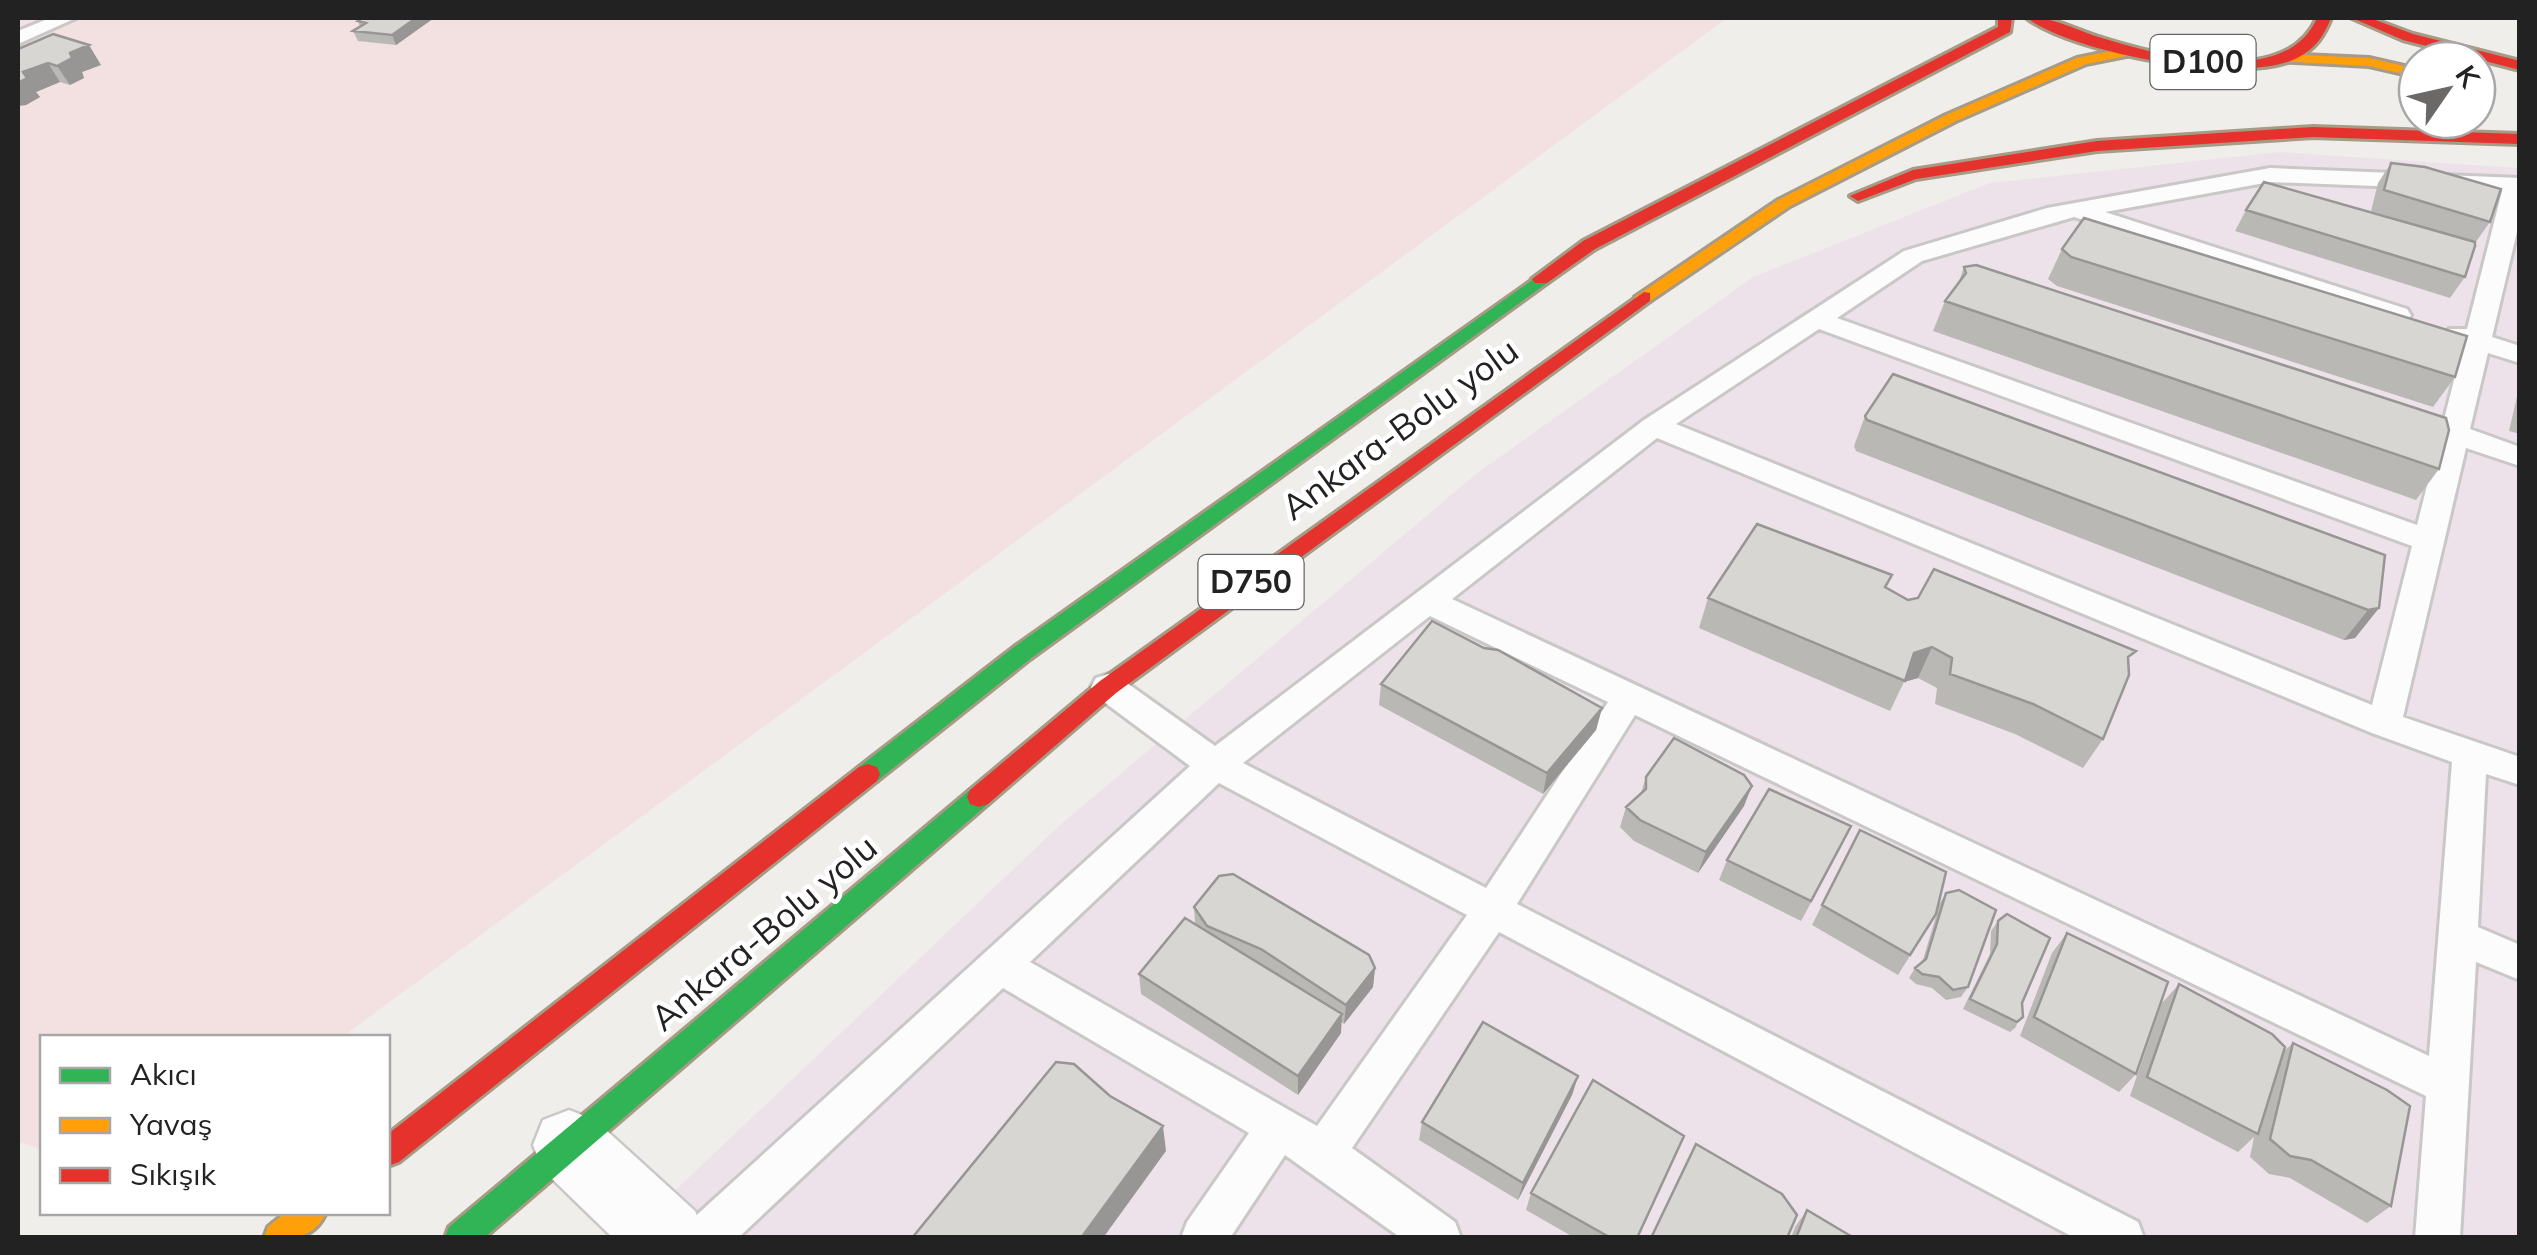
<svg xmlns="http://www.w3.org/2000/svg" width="2537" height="1255" viewBox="0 0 2537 1255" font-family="Mulish,sans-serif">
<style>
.commercial{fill:#f2e1e0}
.industrial{fill:#eee2ea}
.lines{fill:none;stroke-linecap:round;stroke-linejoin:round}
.lane-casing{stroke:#c9c8c7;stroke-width:6}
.street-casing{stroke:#c9c8c7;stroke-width:5}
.fast-casing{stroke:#a79b86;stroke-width:6}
.slow-casing{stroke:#a79b86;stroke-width:6}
.jam-casing{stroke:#a79b86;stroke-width:6}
.lane{fill:#fdfcfc;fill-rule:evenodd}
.street{fill:#fdfcfc;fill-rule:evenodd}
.fast{fill:#30b455;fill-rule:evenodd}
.slow{fill:#ff9f0a;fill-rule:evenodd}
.jam{fill:#e5322d;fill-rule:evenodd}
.wall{fill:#bab8b5}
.shaded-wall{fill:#979694}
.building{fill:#d8d6d3;stroke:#979694;stroke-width:2.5}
.labels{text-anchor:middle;stroke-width:9;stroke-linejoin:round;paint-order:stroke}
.shield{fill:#fff;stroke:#646464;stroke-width:2.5}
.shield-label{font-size:32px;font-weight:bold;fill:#222}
.street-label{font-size:35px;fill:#222;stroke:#fff}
</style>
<rect width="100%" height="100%" fill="#f0eeeb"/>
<path class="commercial" d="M18 18H1727L342 1037 42 1038V1149L18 1142Z"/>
<path class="industrial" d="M2279 152 2519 168V1237L625 1238 1061 824 1476 474 1753 277 1990 183Z"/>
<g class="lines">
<defs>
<path id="lane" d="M50 18H76L18 44V31Z
M2270 168 2520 178V219L2492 337 2520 346V363L2488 353 2470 429 2520 447V466L2466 448 2403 717 2520 757V785L2486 774 2478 927 2520 945V980L2476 962 2460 1238H2415L2426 1096 1635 715 1517 904 2138 1222 2144 1238H2075L1499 932 1352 1148 1455 1222 1461 1238H1401L1285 1155 1230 1238H1181L1187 1222 1249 1133 1003 988 738 1238H683L689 1222 1190 766 1096 696 1091 687 1096 678 1108 674 1120 678 1215 746 1644 420 1904 251 2047 208ZM2270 182 2502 191 2467 329H2449L2445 335 2449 341 2463 345 2417 525 1837 318 1922 261 2074 217 2389 321H2407L2411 315 2407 309 2105 212ZM1819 329 2412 546 2372 705 1676 424ZM1657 438 2372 733 2452 762 2429 1056 1452 599ZM1430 616 1608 702 1486 888 1243 763ZM1219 783 1467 915 1317 1126 1030 962Z"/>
<path id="street" d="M569 1110 595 1120 695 1211 706 1238H613L543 1170 533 1145 543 1120Z"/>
<path id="fast" d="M1541 274 1547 275V283L1030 659 877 781 868 784 859 781 856 774 859 767 1014 647Z
M979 787 988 790 991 797 988 804 484 1238H445L449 1227 970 790Z"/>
<path id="slow" d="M2126 48 2131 49V55L2086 64 1956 121 1790 206 1650 301H1638L1635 297 1778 200 1946 115 2077 58Z
M2281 54 2369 58 2417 69V77L2369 66 2276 61V55Z
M286 1212H326C314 1241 290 1238 264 1238L268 1227Z"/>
<path id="jam" d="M1998 18H2012L2010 32 1595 249 1547 283H1535L1532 279 1583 241 1998 27Z
M2027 18C2053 16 2077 31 2102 38 2160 56 2286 90 2317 18H2331C2324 36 2315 49 2297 58 2244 86 2073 53 2027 18Z
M2352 18H2370L2413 34 2520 61V70L2403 40Z
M2313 127 2520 134V144L2313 137 2097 151 1916 179 1858 201 1850 196 1913 170 2097 141Z
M1644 292 1650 293V301L1116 693 988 804 979 807 970 804 967 797 970 790 1100 681Z
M868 764 877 767 880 774 877 781 399 1162 388 1166V1134L859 767Z"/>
</defs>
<use href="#lane" class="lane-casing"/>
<use href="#street" class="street-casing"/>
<use href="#fast" class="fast-casing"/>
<use href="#slow" class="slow-casing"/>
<use href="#jam" class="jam-casing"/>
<use href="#lane" class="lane"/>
<use href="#street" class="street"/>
<use href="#fast" class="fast"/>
<use href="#slow" class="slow"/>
<use href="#jam" class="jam"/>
</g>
<path class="wall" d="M363 18H434L396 45 358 41 353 31 360 27 358 21Z
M18 49 101 65 82 72 84 78 70 85 60 82 36 92 40 97 26 105 18 106Z
M2391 163 2490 222 2475 243 2465 277 2450 298 2235 231 2246 210 2437 231 2371 211 2378 183Z
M2062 249 2455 377 2433 407 2057 286 2048 279Z
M1964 267 2439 469 2416 500 1933 331 1945 301 1958 284Z
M2519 388H2520V434L2509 431Z
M1865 416 2379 608 2355 638 2344 640 1856 451 1854 446Z
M1887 588 1908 600 2128 663 2103 739 2083 768 2015 734 1935 704 1937 688 1918 678 1904 682 1890 711 1699 628 1708 598Z
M1381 684 1602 708 1596 730 1543 794 1379 705Z
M1646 777 1744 806 1698 873 1634 841 1620 827 1626 807 1641 793Z
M1860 830 1936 914 1898 975 1812 925Z
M1841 847 1801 921 1719 880 1727 860Z
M1946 893 1968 987 1961 997 1946 1000 1932 988 1916 984 1909 978 1915 968 1922 963 1940 903Z
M1194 907 1375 968 1373 987 1344 1024 1341 1022V1033L1298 1095 1141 994 1139 974 1195 924Z
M1998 921 2022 1003 2016 1027 2010 1032 1963 1009 1990 954 1991 931Z
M2067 933 2136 1074 2119 1092 2020 1036 2052 953Z
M2179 984 2283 1052 2293 1043 2391 1206 2367 1223 2290 1178 2269 1174 2250 1157 2254 1137 2238 1152 2130 1096 2162 1003Z
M1578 1076 1572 1095 1518 1200 1419 1140 1422 1122Z
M1531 1193 1637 1238H1575L1526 1210Z
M1807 1210 1854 1238H1791L1795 1227Z"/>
<path class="shaded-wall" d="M416 18H434L396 45 392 35Z
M89 45 101 65 82 72 84 78 70 85 57 66 70 53Z
M48 63 60 82 36 92 40 97 26 105 18 106V83L23 72Z
M2379 608 2355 638 2344 640 2368 610Z
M1932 647 1918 678 1904 682 1914 653Z
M1602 708 1596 730 1543 794 1547 773Z
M1752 786 1744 806 1698 873 1706 852Z
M1375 968 1373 987 1344 1024 1346 1005Z
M1342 1014 1341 1033 1298 1095V1076Z
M1578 1076 1572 1095 1518 1200 1523 1183Z
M1163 1126 1166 1151 1103 1238H1081Z"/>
<path class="building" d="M363 18H416L392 35 353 31 366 23 358 21Z
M53 34 89 45 70 53 72 58 57 66 48 63 23 72 27 78 18 83V49Z
M2391 163 2425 167 2501 189 2490 222 2384 190Z
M2264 182 2475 242V246L2465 277 2246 210Z
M2084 218 2467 336 2455 377 2071 257 2062 249Z
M1976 265 2446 418 2449 430 2439 469 1945 301 1966 273 1964 267Z
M1893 374 2385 555 2379 608 2368 610 1867 420 1865 416Z
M1757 524 1892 575 1885 587 1908 600 1918 598 1934 569 2136 651 2128 657 2129 675 2103 739 2033 704 1950 674 1952 658 1932 647 1914 653 1905 681 1708 598Z
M1432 621 1484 648 1498 650 1602 708 1547 773 1381 684Z
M1674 738 1744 775 1752 786 1706 852 1640 820 1626 807 1646 789V777Z
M1769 789 1851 826 1811 901 1727 860Z
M1860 830 1946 872 1936 914 1910 955 1822 905Z
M1233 874 1369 955 1375 968 1346 1005 1261 949 1207 926 1194 907 1219 876Z
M1959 890 1996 910 1968 987 1953 990 1939 977 1922 974 1915 968 1926 959 1946 893Z
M2007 914 2050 938 2022 1003 2023 1017 2017 1022 1970 999 1997 944 1998 921Z
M1185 918 1342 1014 1298 1076 1139 974Z
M2067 933 2168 982 2136 1074 2034 1017Z
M2179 984 2272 1034 2285 1047 2258 1134 2147 1077Z
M1483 1022 1578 1076 1523 1183 1422 1122Z
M2293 1043 2387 1090 2410 1106 2391 1206 2311 1160 2290 1156 2270 1139Z
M1056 1062 1074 1064 1110 1096 1163 1126 1081 1238H912Z
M1593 1080 1684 1136 1637 1238H1611L1531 1193Z
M1696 1144 1782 1194 1797 1215 1787 1238H1651Z
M1807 1210 1854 1238H1796Z"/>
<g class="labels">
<g class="shield">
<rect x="2150.5" y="35" width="105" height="54" rx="8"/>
<rect x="1198.5" y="555" width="105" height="54" rx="8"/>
</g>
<g class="shield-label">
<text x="2203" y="73">D100</text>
<text x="1251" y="593">D750</text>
</g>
<g class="street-label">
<text transform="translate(1400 429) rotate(-36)" y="12">Ankara-Bolu yolu</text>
<text transform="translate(764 933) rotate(-40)" y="12">Ankara-Bolu yolu</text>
</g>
</g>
<rect width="2537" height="1255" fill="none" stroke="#222222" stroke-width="40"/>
<rect x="40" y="1035" width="350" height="180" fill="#ffffff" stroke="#a7a7a7" stroke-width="2.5"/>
<rect x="60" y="1068" width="50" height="15" fill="#30b455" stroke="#a7a7a7" stroke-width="2.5"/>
<text x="130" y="1085" font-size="30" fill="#222222">Akıcı</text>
<rect x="60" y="1118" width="50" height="15" fill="#ff9f0a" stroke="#a7a7a7" stroke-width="2.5"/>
<text x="130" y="1135" font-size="30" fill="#222222">Yavaş</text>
<rect x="60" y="1168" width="50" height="15" fill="#e5322d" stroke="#a7a7a7" stroke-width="2.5"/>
<text x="130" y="1185" font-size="30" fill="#222222">Sıkışık</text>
<g transform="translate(2447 90) rotate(56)"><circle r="48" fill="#ffffff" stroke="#a7a7a7" stroke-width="2.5"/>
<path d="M0-8L18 38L0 25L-18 38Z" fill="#6a6968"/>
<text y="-15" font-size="28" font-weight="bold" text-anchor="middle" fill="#222222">K</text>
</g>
</svg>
